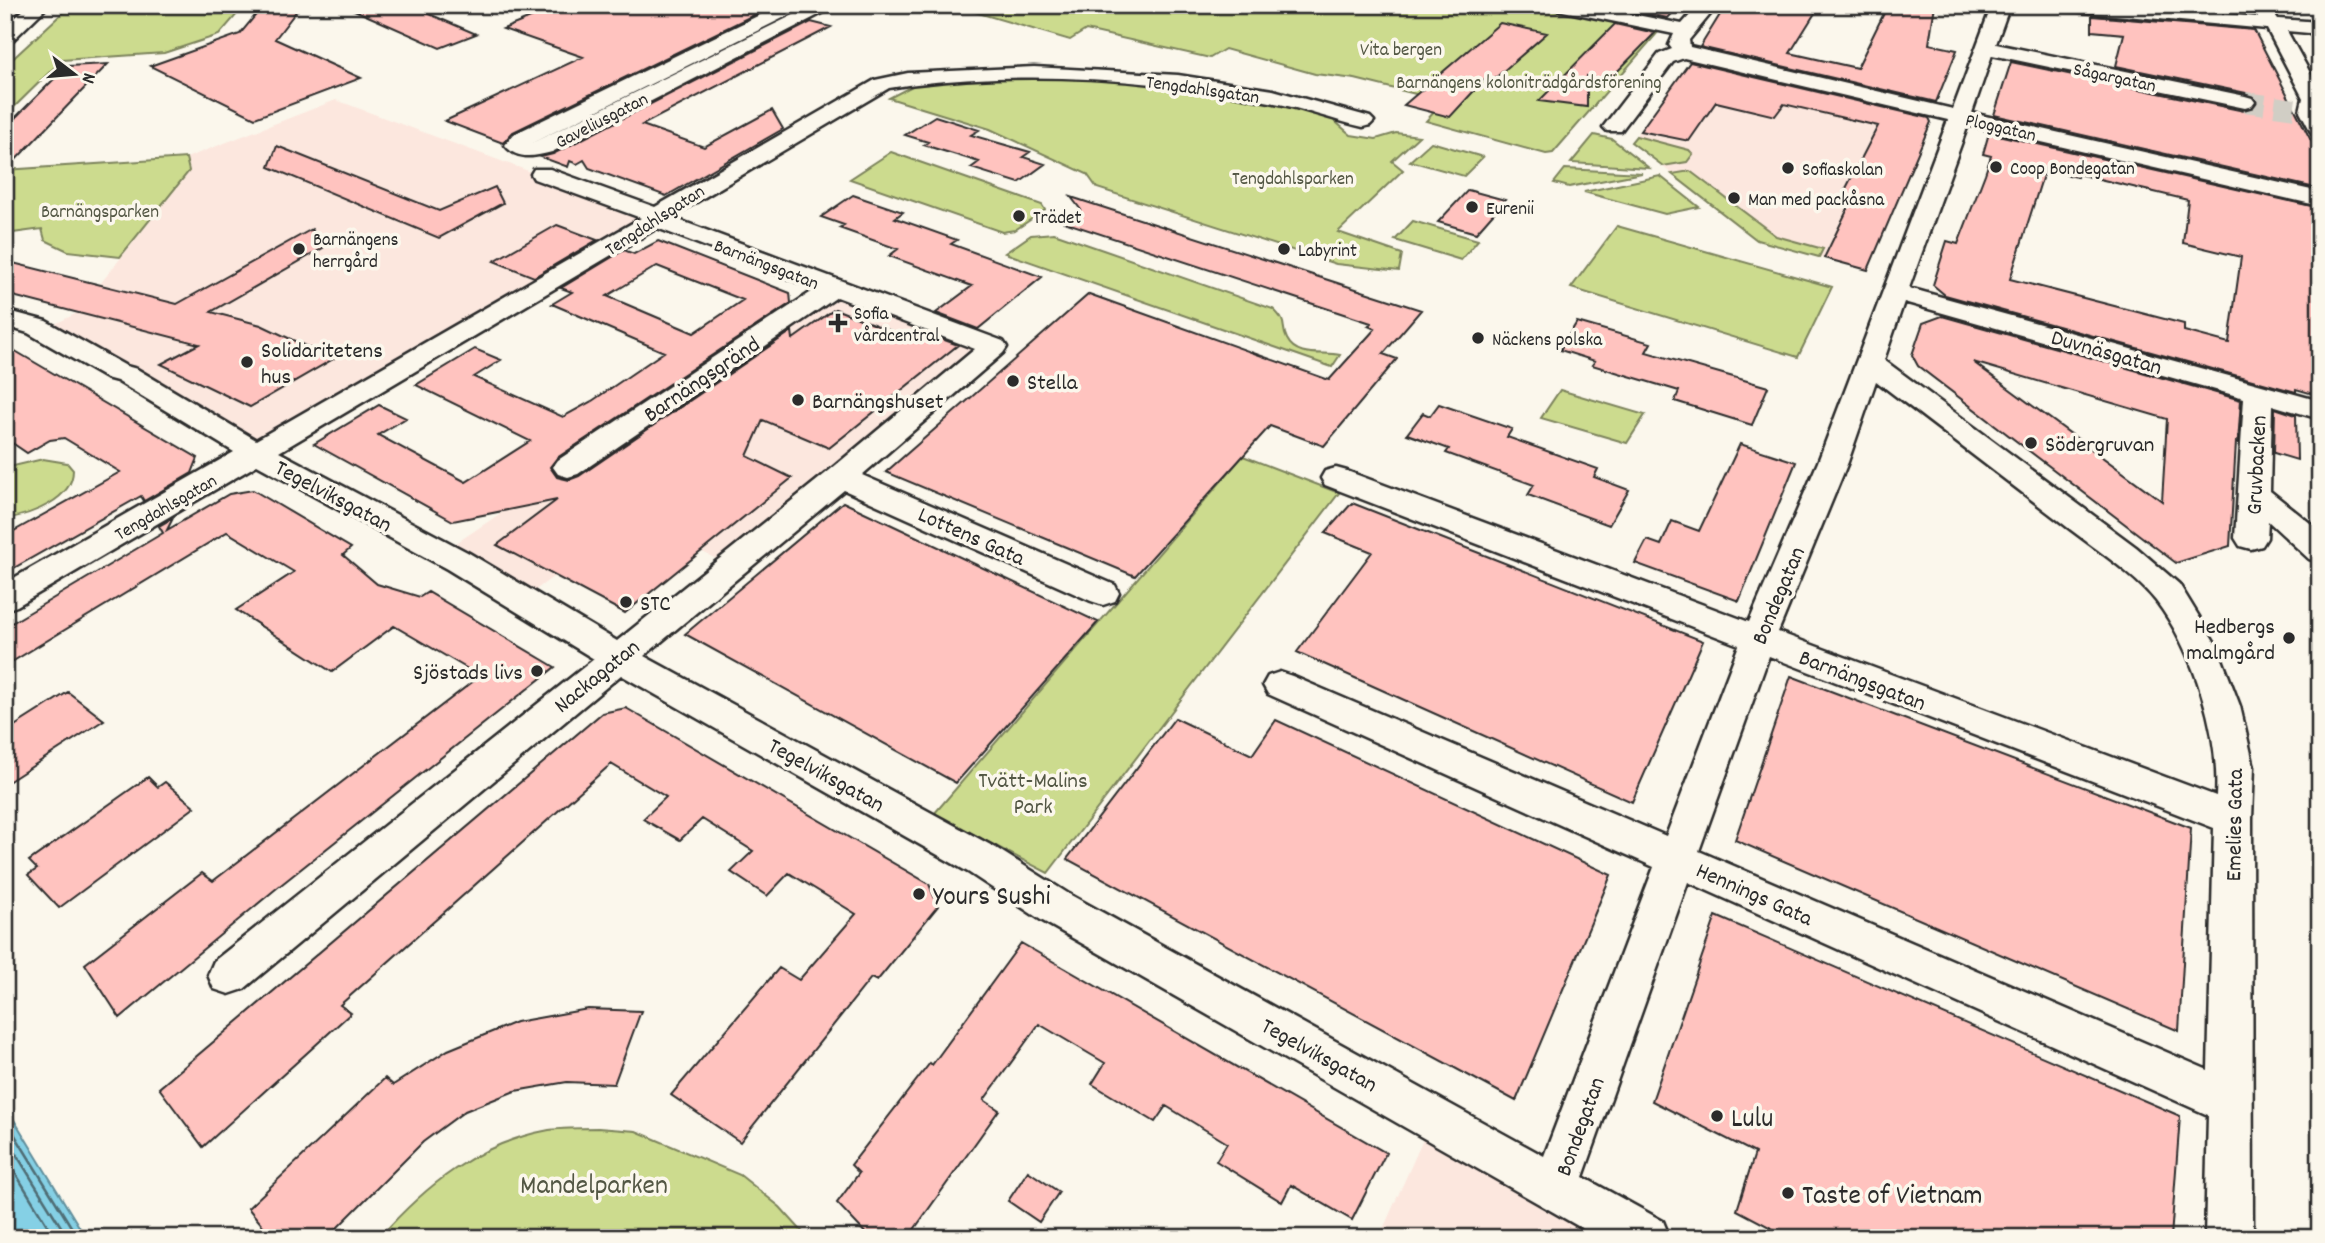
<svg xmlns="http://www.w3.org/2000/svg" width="2325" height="1243" viewBox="0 0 2325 1243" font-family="Dekko,sans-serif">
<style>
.built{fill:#fce7de}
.green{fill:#ccdb8e;stroke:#7c835c;stroke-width:2}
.water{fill:#85d0e5;stroke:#618e9b;stroke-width:2}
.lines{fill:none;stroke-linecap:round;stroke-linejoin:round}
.shore{stroke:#4f6d75;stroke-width:2.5}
.building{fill:#ffc3bf;stroke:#2b2b2b;stroke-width:2;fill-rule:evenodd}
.minor-tunnel{stroke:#d1cec5;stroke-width:20;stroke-dasharray:20 10;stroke-linecap:butt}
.minor-casing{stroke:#2b2b2b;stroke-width:5}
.minor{fill:#fbf7ec;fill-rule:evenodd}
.poi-dot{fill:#2b2b2b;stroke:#fbf7ec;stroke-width:2.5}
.labels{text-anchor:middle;stroke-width:7;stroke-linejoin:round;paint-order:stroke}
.far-park-label{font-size:19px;fill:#535744;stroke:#fbf7ec}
.far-street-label{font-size:19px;fill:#2b2b2b;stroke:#fbf7ec}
.far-poi-label{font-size:19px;fill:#2b2b2b;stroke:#fbf7ec;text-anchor:start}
.poi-label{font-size:23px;fill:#2b2b2b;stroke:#fbf7ec;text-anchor:start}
.street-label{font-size:23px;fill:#2b2b2b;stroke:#fbf7ec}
.park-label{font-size:23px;fill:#535744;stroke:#fbf7ec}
.near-poi-label{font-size:28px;fill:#2b2b2b;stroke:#fbf7ec;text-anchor:start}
.near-park-label{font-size:28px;fill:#535744;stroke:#fbf7ec}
</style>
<rect width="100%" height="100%" fill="#fbf7ec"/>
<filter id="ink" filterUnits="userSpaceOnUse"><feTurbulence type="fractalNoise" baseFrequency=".0143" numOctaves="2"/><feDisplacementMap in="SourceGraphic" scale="14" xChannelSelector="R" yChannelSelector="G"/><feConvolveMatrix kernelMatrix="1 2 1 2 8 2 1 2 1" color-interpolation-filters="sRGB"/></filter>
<g filter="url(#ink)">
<path class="built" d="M1687 65 1931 122 1868 270 1757 240 1631 142Z
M336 100 653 217 257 451 41 331 77 313 189 172 186 158Z
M833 290 990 349 728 565 634 517 522 600 440 554Z
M1434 1115 1643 1238H1379Z"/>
<path class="green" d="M71 5H245L219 35 164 53 62 60 5 116V66Z
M951 5H1539L1660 30 1553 153 1546 154 1426 121 1444 101 1355 79 1315 74 1225 49 1210 58 1086 30 1070 40Z
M967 78H1089L1157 84 1244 95 1325 113 1351 135 1376 139 1396 133 1419 136 1392 161 1403 170 1338 232 1402 254 1399 271 1336 264 1097 188 1087 174 990 129 889 98 918 83Z
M1594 135 1612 139 1649 168 1571 163Z
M1636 136 1689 150 1693 154 1687 162 1663 166 1631 142Z
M1431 142 1483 157 1464 176 1410 161Z
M891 152 1042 205 1045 210 1015 230 1002 232 850 179Z
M186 158 189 171 120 257 68 251 45 240 42 229 5 234V170Z
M1565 169 1642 173 1569 187 1554 183Z
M1690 171 1776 236 1823 249 1819 257 1757 240 1672 174Z
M1660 176 1699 207 1665 214 1584 192Z
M1413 221 1478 240 1461 260 1395 240Z
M1617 226 1832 287 1798 357 1571 288Z
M1054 233 1273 309C1289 324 1280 325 1287 339 1297 359 1324 351 1340 355L1332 367 1005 253 1031 235Z
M1560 390 1645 415 1627 443 1541 418Z
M1243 456 1339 493 1048 873 934 814Z
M43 459 67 463 73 470C73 500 30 515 5 519V468Z
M598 1128 636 1131 740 1175 780 1207 808 1238H379C426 1185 478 1143 549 1130 565 1128 582 1128 598 1128Z"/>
<path class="water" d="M5 1105 86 1238H5Z"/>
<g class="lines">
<path class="shore" d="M5 1119 78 1238
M5 1136 68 1238
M5 1156 55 1238"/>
</g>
<path class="building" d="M264 5H301L275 39 361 78 255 118 150 66 240 34Z
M343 5H431L427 13 476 34 440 48Z
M563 5H754L766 9 513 132 503 143 445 121 583 57 503 29Z
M1635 5H1680L1668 18 1629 11Z
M1726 5H1820L1790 53 1857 68 1888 5H1935L1929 44 1957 50 1936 102 1700 47Z
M2158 5H2242L2246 13Z
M2092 16 2254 30 2320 158V189L1994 115 2011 62 2244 111 2253 109 2257 104 2254 96 2246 93 2116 66 2124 34 2092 31Z
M811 22 831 27 642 125 704 147 772 110 783 129 666 196 589 168 584 160 577 164 570 161 568 167 541 157 553 154Z
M1500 23 1547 33 1492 81 1485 79 1450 117 1404 105Z
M1615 24 1655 33 1608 81 1587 76V107L1539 101Z
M1690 62 1929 118 1931 122 1868 270 1824 258 1854 196 1843 194 1878 126 1784 104 1775 116 1716 102 1689 141 1640 131Z
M108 64 76 97 5 171V128L67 66Z
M935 116 979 130 971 135 1030 152 1023 157 1045 164 1019 183 971 168 979 162 924 145 928 142 905 135Z
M1989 133 2320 208V396L2296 389V392L1945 295 1933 285 1947 241 1958 244 1985 174 1991 156 1983 154ZM2045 169 2077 177 2078 174 2188 200 2183 243 2241 257 2229 343 2184 331V324L2010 279Z
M277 146 439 211 495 187 503 203 439 238 269 167Z
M1468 190 1505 200 1476 233 1438 222Z
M853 195 903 212 895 218 957 240 951 244 1042 277 978 329 936 313 972 286 889 256 898 249 839 228 844 225 821 217Z
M1071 197 1421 310 1383 354 1397 359 1324 446 1270 426 1135 576 886 472 1089 294 1329 380 1375 329 1368 326 1371 323 1064 222 1081 210Z
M557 225 597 240 534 277 494 261Z
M312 229 323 248 211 312 261 325 333 359 250 407 161 364 199 344 5 294V261L177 304Z
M658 241 790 293 791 303 557 458 550 467 557 477 569 480 579 476 792 331 793 339 835 309 906 337 915 329 958 345 829 448 763 420 747 456 792 478 625 613 497 545 557 500 453 521 314 444 379 405 406 418 378 435 466 482 530 441 416 385 475 349 501 360 474 377 563 417 592 401 664 352 552 304 572 292 561 288 624 250 634 254ZM657 266 743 300 694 333 607 296Z
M1942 316 2241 400 2238 443 2236 442 2230 546 2176 563 1918 366 1912 355 1923 323ZM1973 362 2167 419 2162 501Z
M1577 322 1651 343 1646 352 1768 387 1752 425 1675 401 1679 391 1592 365 1595 361 1560 350Z
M5 345 198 458 192 473 144 501 141 496 5 573V536L120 472 64 438 50 440 27 453 5 438Z
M1439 404 1512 429 1507 437 1598 469 1594 477 1629 490 1609 525 1528 495 1534 485 1446 453 1449 449 1407 434 1423 413 1430 416Z
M2275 408 2296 415 2297 460 2274 453Z
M1740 444 1796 462 1739 601 1635 563 1647 540 1661 545 1672 521 1699 531Z
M253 490 351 548 343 555 377 584 420 597 428 592 555 667 277 888 120 1018 85 964 202 873 213 881 480 676 394 626 332 672 236 610 294 572 227 532 5 666V627L163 533 159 526 173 518 167 530 229 494Z
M843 502 1098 622 956 783 685 634Z
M1352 503 1703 641 1632 802 1297 652 1372 552 1325 533Z
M1791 676 2191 828 2179 1031 1735 840Z
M68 692 104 720 5 784V732Z
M626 708 929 884 938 906 877 981 871 978 740 1142 671 1095 779 968 799 980 856 914 789 873 767 896 731 872 753 851 702 819 680 840 643 819 666 797 611 764 340 1005 351 1013 203 1147 159 1088 602 713Z
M1175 718 1252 755 1276 720 1611 875 1516 1101 1067 859Z
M148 777 158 787 165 782 195 807 59 908 28 875 37 869 29 861Z
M1716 916 2180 1116 2171 1238H1790L1737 1210 1755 1153 1652 1101Z
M1021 943 1386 1153 1352 1220 1291 1185 1282 1202 1216 1161 1227 1143 1166 1106 1155 1122 1092 1084 1105 1063 1039 1024 984 1100 999 1110 908 1238H870L837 1203 859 1173 851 1165 930 1063 932 1065Z
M588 1009 641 1011 614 1084 567 1082 515 1091 465 1111 423 1142 327 1238H273L248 1208 385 1078 393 1085 448 1050 516 1022Z
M1028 1171 1059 1192 1039 1222 1008 1201Z"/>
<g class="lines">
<path class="minor-tunnel" d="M2245 102 2295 109"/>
<defs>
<path id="minor" d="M29 5H49L12 41 5 43V27Z
M780 5H804L801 9 530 144 814 5H838L552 152C535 156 517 161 505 145L514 134Z
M1549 5H1587L1682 24 1699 5H1718L1689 40 1690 47 1953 109 1992 5H2010L1996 44 2245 96 2252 98 2255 102 2252 106 2245 108 1992 55 1972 113 2320 192V206L1968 125 1909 288 2320 401V419L2272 405 2270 491 2320 531V562L2309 559 2268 521 2267 538 2262 546 2251 549 2240 546 2235 538 2244 398 1904 302 1884 360 2136 547 2179 584 2217 646 2240 706 2254 767 2252 819 2253 1238H2205L2208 1115 1688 882 1583 1177 1663 1221 1670 1238H1599L1041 920 968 872 621 675 244 989 229 994 214 989 208 975 214 961 594 659 447 569 257 465 17 606 5 610V583L234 452 117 381 106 378 28 333 5 326V310L46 321 126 366 137 369 256 440 641 218 534 179 531 174 534 169H550L655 207 875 80 908 73 1034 67 1178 75 1273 90 1370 117 1374 121 1370 125 1363 127C1332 120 1302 108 1270 102 1153 78 1027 70 908 85L889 88 671 217 1003 341 1007 347 1003 353 862 475 1115 585 1119 593 1115 601 1103 605 1091 601 844 490 644 656 996 848 1069 894 1544 1156 1654 867 1268 694 1263 685 1268 676 1280 672 1292 676 1666 836 1739 645 1325 485 1321 478 1325 471 1336 468 1347 471 1749 622 1818 462 1948 120 1684 58 1673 62 1621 131H1607L1603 127 1659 54 1672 49 1669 45 1674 34 1558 10ZM657 228 816 289 558 460 553 467 558 474 568 477 578 474 837 297 975 349 830 470 617 641 469 553 279 452ZM1876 381C1938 428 2000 476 2062 523 2090 545 2135 574 2156 601 2194 651 2220 735 2216 796L1778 632 1848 462ZM1769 656 2214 828 2208 1070 1699 851Z
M2052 5H2126L2258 17 2255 12 2264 6 2270 8 2278 19 2320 22V34L2287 31 2320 91V135L2312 134 2300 111 2303 98 2267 29 2061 10Z"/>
</defs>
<use href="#minor" class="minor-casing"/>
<use href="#minor" class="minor"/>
</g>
</g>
<g class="poi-dot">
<circle cx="1996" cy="167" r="7"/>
<circle cx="1788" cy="168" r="7"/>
<circle cx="1734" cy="198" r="7"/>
<circle cx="1472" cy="207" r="7"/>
<circle cx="1019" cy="216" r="7"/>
<circle cx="299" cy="249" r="7"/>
<circle cx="1284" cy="249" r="7"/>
<path d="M834.5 312.5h7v7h7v7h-7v7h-7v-7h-7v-7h7z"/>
<circle cx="1478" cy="338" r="7"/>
<circle cx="247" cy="362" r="7"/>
<circle cx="1013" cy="381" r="7"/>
<circle cx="798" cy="400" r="7"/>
<circle cx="2031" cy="443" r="7"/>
<circle cx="626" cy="602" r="7"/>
<circle cx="2289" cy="638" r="7"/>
<circle cx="537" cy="671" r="7"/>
<circle cx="919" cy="894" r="7"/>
<circle cx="1717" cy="1116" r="7"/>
<circle cx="1788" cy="1193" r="7"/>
</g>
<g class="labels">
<g class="far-park-label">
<text x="1401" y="55">Vita bergen</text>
<text x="1529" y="88">Barnängens koloniträdgårdsförening</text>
<text x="1293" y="184">Tengdahlsparken</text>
<text x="100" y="217">Barnängsparken</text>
</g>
<g class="far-street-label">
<text transform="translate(2115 76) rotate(12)" y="7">Sågargatan</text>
<text transform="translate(1203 88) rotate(8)" y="7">Tengdahlsgatan</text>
<text transform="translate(601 119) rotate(-27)" y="7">Gaveliusgatan</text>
<text transform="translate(2001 126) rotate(13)" y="7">Ploggatan</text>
<text transform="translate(654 219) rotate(-33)" y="7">Tengdahlsgatan</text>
<text transform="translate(767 263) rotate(21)" y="7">Barnängsgatan</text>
<text transform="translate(165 506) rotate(-30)" y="7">Tengdahlsgatan</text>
</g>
<g class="far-poi-label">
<text x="2010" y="174">Coop Bondegatan</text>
<text x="1802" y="175">Sofiaskolan</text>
<text x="1748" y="205">Man med packåsna</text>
<text x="1486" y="214">Eurenii</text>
<text x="1033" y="223">Trädet</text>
<text x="313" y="245">Barnängens<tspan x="313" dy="22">herrgård</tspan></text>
<text x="1298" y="256">Labyrint</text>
<text x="854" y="319">Sofia<tspan x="854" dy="22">vårdcentral</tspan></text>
<text x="1492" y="345">Näckens polska</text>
</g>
<g class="poi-label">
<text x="261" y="357">Solidaritetens<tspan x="261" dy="26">hus</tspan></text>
<text x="1027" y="389">Stella</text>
<text x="812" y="408">Barnängshuset</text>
<text x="2045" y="451">Södergruvan</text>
<text x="640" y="610">STC</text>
<text x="2275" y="633" text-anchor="end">Hedbergs<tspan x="2275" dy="26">malmgård</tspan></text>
<text x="523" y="679" text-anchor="end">Sjöstads livs</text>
</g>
<g class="street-label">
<text transform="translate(2107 351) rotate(16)" y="8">Duvnäsgatan</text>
<text transform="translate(701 378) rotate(-34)" y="8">Barnängsgränd</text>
<text transform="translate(2255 465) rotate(-87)" y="8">Gruvbacken</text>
<text transform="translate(334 495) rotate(28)" y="8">Tegelviksgatan</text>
<text transform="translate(972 535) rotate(24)" y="8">Lottens Gata</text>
<text transform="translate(1777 595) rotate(-67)" y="8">Bondegatan</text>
<text transform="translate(596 675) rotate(-39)" y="8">Nackagatan</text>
<text transform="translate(1863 679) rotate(21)" y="8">Barnängsgatan</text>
<text transform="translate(827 774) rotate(29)" y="8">Tegelviksgatan</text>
<text transform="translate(2233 825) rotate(-89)" y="8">Emelies Gata</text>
<text transform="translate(1755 893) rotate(24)" y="8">Hennings Gata</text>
<text transform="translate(1320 1054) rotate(29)" y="8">Tegelviksgatan</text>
<text transform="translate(1579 1126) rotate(-70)" y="8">Bondegatan</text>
</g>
<g class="park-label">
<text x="1033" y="787">Tvätt-Malins<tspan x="1033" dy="26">Park</tspan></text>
</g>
<g class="near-poi-label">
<text x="933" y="904">Yours Sushi</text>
<text x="1731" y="1126">Lulu</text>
<text x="1802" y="1203">Taste of Vietnam</text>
</g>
<g class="near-park-label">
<text x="594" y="1193">Mandelparken</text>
</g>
</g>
<rect width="2325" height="1243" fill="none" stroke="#fbf7ec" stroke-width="28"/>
<rect x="14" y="14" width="2297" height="1215" fill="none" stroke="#2b2b2b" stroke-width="2.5" filter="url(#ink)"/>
<g transform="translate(74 74) rotate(106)" stroke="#fbf7ec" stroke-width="5" paint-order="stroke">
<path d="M0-5L12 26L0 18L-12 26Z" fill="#2b2b2b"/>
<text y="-10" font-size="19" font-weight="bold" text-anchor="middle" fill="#2b2b2b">N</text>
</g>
</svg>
